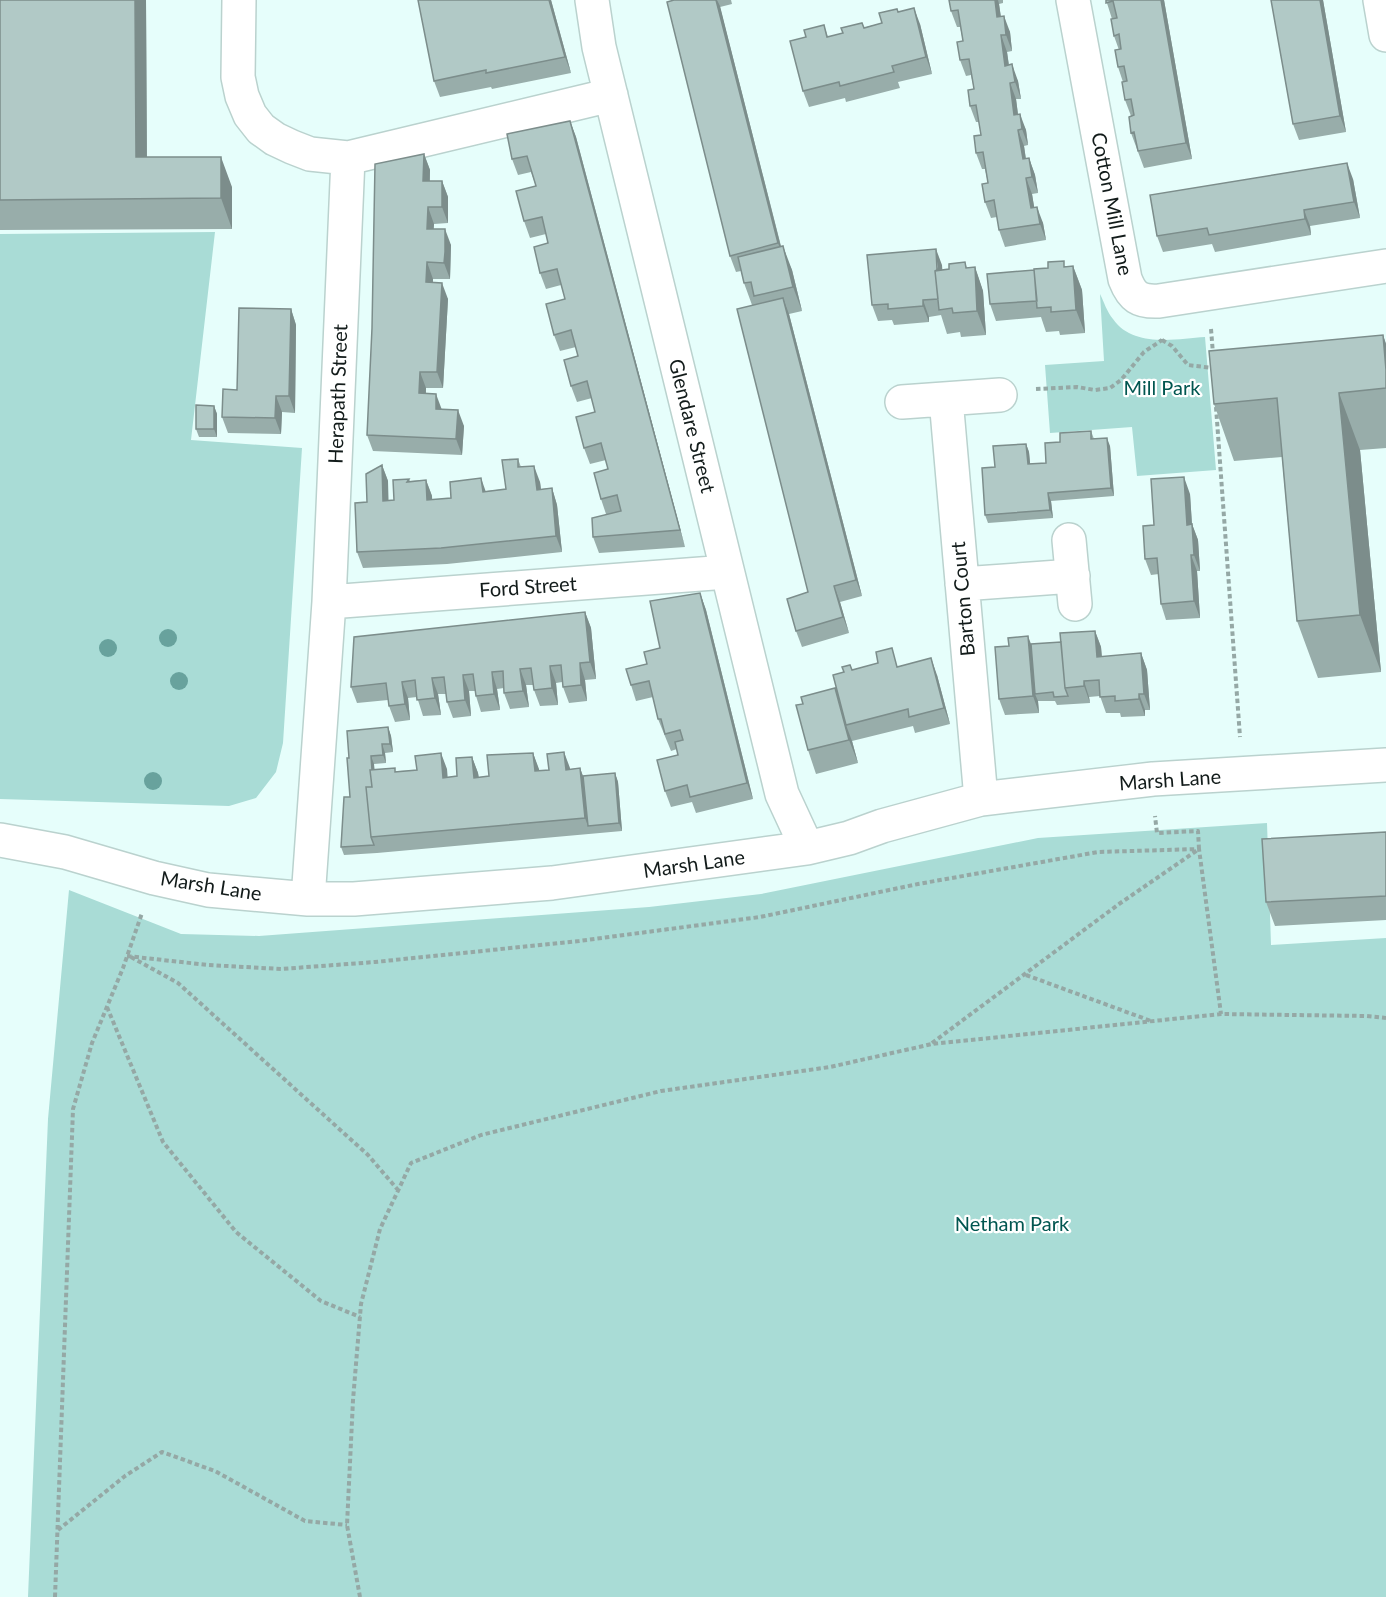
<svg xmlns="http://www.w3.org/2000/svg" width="1386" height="1597" viewBox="0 0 1386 1597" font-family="Lato,sans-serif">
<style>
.green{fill:#a9dcd6}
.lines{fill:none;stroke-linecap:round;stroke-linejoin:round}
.minor-casing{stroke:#bad2ce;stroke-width:36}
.path{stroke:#95a8a5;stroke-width:4;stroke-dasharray:4.5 3;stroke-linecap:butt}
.minor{stroke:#fff;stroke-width:33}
.tree{fill:#68a29d}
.wall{fill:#98adaa}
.shaded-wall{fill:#7c8d8b}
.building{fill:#b1c9c6;stroke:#7c8d8b;stroke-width:1.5}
.labels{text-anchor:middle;stroke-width:4.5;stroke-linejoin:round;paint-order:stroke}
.street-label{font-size:20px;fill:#121b1a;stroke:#fff}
.park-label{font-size:20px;fill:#015650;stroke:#fff}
</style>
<rect width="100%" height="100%" fill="#e6fefb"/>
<path class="green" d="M215 232 191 440 302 448 283 743 276 772 256 798 229 806 0 799V234Z
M1100 294C1104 302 1107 312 1113 319 1133 348 1176 339 1205 337L1216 470 1137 476 1132 427 1050 433 1045 365 1104 361Z
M1267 823 1271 945 1386 938V1597H28L48 1119 69 890 181 934 259 936 649 907 761 894 1038 838Z"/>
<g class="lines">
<defs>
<path id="minor" d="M239 0 238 77 242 96 250 115 261 129 275 139 292 147 310 154 348 158 611 95
M592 0 599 47 782 794 807 848
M1073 0 1125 279C1132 297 1139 302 1159 301L1386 266
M1380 0 1386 35
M946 399 981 799
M902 402 1000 395
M1069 540 1075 604
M962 584 1073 576
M329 602 727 572
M0 840 65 852 154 878 208 890 308 899H354L552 883 807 848 849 838 882 826 981 799 1153 779 1386 765
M308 899 329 602 348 158"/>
</defs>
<use href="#minor" class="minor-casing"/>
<path class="path" d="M1211 329 1213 354
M1162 340 1172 346 1188 365 1213 368
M1036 389 1077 387 1095 390 1110 388 1121 380 1144 352 1162 340V338
M1216 407 1240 737
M127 956 208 965 281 969 375 962 579 941 760 917 918 884 1098 852 1199 849 1221 1014
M131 957 178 983 368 1155 398 1190
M1026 975 1151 1021
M107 1007 163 1142 236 1232 321 1301 360 1317
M932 1043 1119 904 1199 849 1198 831 1157 833 1155 816
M58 1530 125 1476 162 1452 215 1471 305 1521 347 1525
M55 1597 73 1109 92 1043 123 968 142 913
M360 1597 347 1525 353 1400 361 1304 380 1229 411 1163 481 1135 661 1091 830 1067 932 1044 1221 1014 1366 1016 1386 1018"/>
<use href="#minor" class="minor"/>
</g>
<g class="tree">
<circle cx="168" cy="638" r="9"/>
<circle cx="108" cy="648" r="9"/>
<circle cx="179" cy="681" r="9"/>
<circle cx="153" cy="781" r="9"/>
</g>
<path class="wall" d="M0 0H146L147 157 232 187V229L0 230Z
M551 0 571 73 492 89 491 87 440 97 434 81Z
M674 0H731L732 4 720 7 781 246 792 270 802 311 789 314 862 596 840 602 849 633 802 647 796 631 808 592 752 305 744 283 741 271 736 272 730 256Z
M949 0H1003V3L999 4 1001 17 1010 32 1012 51 1007 52 1009 65 1018 81 1021 99H1016L1018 114 1026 130 1028 145 1024 146 1026 159 1029 158 1035 175 1038 193 1032 194 1034 207 1043 223 1046 240 1005 247 999 230 997 217 991 218 985 202 988 183 985 169H982L976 153 981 135 979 122H976L970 106 974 89 971 75 966 76 960 60 963 41 960 27H957L951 11Z
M1106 0H1164L1192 159 1144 168 1131 133V116L1125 100 1123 82 1118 67 1119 50 1114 36 1112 19Z
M1271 0H1323L1346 132 1299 140 1293 124Z
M898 12 920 24 932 74 898 82 900 88 846 102 845 98 809 107 803 91 824 25 828 37 882 23Z
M570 121 576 137 685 547 599 553 593 537 606 514 601 499 608 469 606 460 590 464 584 448 595 412 592 398 577 402 571 386 578 356 576 347 560 351 554 335 565 299 561 285 546 289 540 273 548 243 546 234 530 238 524 221 536 186 531 172 518 175 512 159Z
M424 154 430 170V181H442L448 197V223L434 224 433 229 451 245 450 279H433V282L448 299 443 388H426V394L441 410 464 426 462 455 373 451 367 435Z
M1353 179 1360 218 1310 226 1311 235 1215 252 1212 244 1163 252 1157 236Z
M965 262 967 268 975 267 983 291 986 335 961 337 960 332 947 334 941 315 929 317V322L894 325 892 320 878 321 872 305 942 265V270L949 269Z
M1066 266H1073L1082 290 1085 333 1060 335 1059 331 1046 332 1041 317 996 321 990 304 1034 270Z
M291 309 296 325 295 413 282 412 281 434 228 433 222 417 237 390Z
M1383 335 1386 344V448L1360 450 1381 672 1318 678 1297 621 1282 457 1234 461 1214 404Z
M214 406 217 414V437H199L196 429Z
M1091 431 1094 439 1110 446 1114 496 1051 501 1053 518 988 523 985 515 995 467 1026 444 1029 452 1030 464 1046 463 1060 442Z
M518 459 521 467 540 482 541 489 552 488 557 505 562 552 447 564 363 568 357 552 367 502 382 465 388 481V500H394L409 479 410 481 426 480 432 496V500L451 498 486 491 506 489Z
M1190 494 1192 524 1198 540 1200 571H1197L1200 618 1166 620 1161 604 1159 574 1151 575 1145 559 1154 525Z
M700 593 706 610 753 799 696 813 692 802 671 807 665 791 678 755 677 749 671 751 658 719 653 697 636 701 631 685 660 648Z
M585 612 591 628 596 679 585 680 587 701 569 703 563 687 562 682 556 683 558 705 540 706 534 690 533 685H526L529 707 510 709 504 693V688L497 689 500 710 481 712 476 696 475 691H469L471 716 453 718 447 702 446 694H438L441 715 423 716 417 697 408 698 410 720 395 722 389 706 388 700 357 703 351 687Z
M1095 631 1101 647 1102 657 1141 653 1147 670 1150 710H1145V716L1121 717 1120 713H1106L1100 696 1089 697 1090 703 1057 705 1055 701H1038L1039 713 1005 715 999 699 1031 644 1061 642Z
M898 667 937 675 950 724 915 733 913 726 852 741 858 763 816 774 808 750 803 704 835 688 852 670Z
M388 727 391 736 393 752 385 753 386 763 374 764V770L397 771 447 769V777L457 776 472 757 478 773 479 777 489 776 533 753 539 771 570 768V769L580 768 583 776 615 773 618 782 622 831 377 853 344 855 341 847 350 797 349 758Z
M1386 832V920L1275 926 1266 902Z"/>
<path class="shaded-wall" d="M135 0H146L147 188 136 157Z
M549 0H551L571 73 565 57Z
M716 0H717L720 6 784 259 778 243Z
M995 0H998L999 4 1003 33 997 17Z
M1161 0H1164L1192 159 1186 143Z
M1320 0H1323L1346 132 1340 116Z
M914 8 920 24 932 74 926 57Z
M1004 16 1010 32 1012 51 1006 35Z
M1001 35 1007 52 1011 82 1005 66Z
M1012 64 1018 81 1021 99 1015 82Z
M1010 83 1016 99 1020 131 1014 115Z
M1020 114 1026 130 1028 145 1022 129Z
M570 121 576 137 685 547 680 530Z
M1018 130 1024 146 1028 175 1023 159Z
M424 154 430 170 429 197 423 181Z
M221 157 232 187V229L221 198Z
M1029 158 1035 175 1038 193 1032 177Z
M1347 163 1353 179 1360 218 1354 202Z
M1026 178 1032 194 1037 224 1031 208Z
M442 181 448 197V223L442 207Z
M428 207 434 224 433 245 427 229Z
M1037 207 1043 223 1046 240 1040 224Z
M1304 210 1310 226 1311 235 1305 219Z
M445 229 451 245 450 279 444 263Z
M783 246 792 270 802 311 793 287Z
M936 249 942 265 945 309 940 299Z
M427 262 433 279 432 298 426 282Z
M1073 266 1082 290 1085 333 1076 310Z
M975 267 983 291 986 335 977 311Z
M442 283 448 299 443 388 437 372Z
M783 298 789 314 862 596 856 580Z
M923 300 929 317V322L923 306Z
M291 309 296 325 295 413 289 396Z
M1383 335 1386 344V370Z
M420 372 426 388 425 410 419 393Z
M1339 393 1360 450 1381 672 1360 615Z
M436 394 442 410 436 409Z
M276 396 282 412 281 434 275 418Z
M214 406 217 414V437L214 429Z
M458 410 464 426 462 455 456 439Z
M1107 438 1110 446 1114 496 1111 488Z
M1026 444 1029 452 1031 473 1028 464Z
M382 465 388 481 389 517 383 501Z
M534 466 540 482 543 506 537 490Z
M1184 477 1190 494 1193 541 1187 525Z
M481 478 487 495 483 492Z
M426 480 432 496 433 517 427 500Z
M552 488 557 505 562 552 556 536Z
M1048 493 1051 501 1053 518 1050 510Z
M1192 524 1198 540 1200 571 1194 555Z
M1191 555 1197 571 1200 618 1194 601Z
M834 586 840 602 849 633 843 617Z
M700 593 706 610 753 799 747 783Z
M585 612 591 628 596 679 590 662Z
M1095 631 1101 647 1103 673 1097 657Z
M1028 636 1034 652 1035 694 1038 701 1039 713 1033 696Z
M1141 653 1147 670 1150 710 1144 694Z
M931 658 937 675 950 724 944 708Z
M580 663 585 680 587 701 581 685Z
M550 666 556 683 558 705 552 688Z
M520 669 526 685 529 707 523 691Z
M492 672 497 689 500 710 494 694Z
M463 675 469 691 471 716 465 700Z
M432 678 438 694 441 715 435 698Z
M1084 681 1089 697 1090 703 1084 686Z
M402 682 408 698 410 720 405 704Z
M835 688 846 725 852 741 858 763 849 740Z
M1139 694 1145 710V716L1139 699Z
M388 727 391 736 393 752 390 744Z
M382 744 385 753 386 763 383 755Z
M564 752 570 768 572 786 566 770Z
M441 753 447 769 449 794 443 778Z
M533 753 539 769 541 787 535 771Z
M371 756 374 764 378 803 374 795Z
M472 757 478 773 480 794 474 778Z
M580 768 586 785 588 826 591 834 585 818Z
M615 773 618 782 622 831 619 823Z"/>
<path class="building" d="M0 0H135L136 157H221V198L0 200Z
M418 0H549L565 57 486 73V70L434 81Z
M674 0H716L778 243 730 256 667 2Z
M949 0H995L997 17 1004 16 1006 35H1001L1005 66 1012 64 1015 82 1010 83 1014 115 1020 114 1022 129 1018 130 1023 159 1029 158 1032 177 1026 178 1031 208 1037 207 1040 224 999 230 994 200 985 202 982 184 988 183 983 152 976 153 974 136 981 135 976 105 970 106 968 90 974 89 969 59 960 60 957 42 963 41 958 10 951 11Z
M1106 0H1161L1186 143 1138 151 1134 132 1131 133 1129 117 1134 115 1131 99 1125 100 1122 82 1127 81 1124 66 1118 67 1115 50 1121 49 1119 34 1114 36 1111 19 1117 18 1113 1 1106 3Z
M1271 0H1320L1340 116 1293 124Z
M914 8 926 57 892 66 894 72 840 86 839 82 803 91 790 41 806 37 804 30 824 25 827 37 843 33 841 28 862 23 864 28 882 23 879 13 897 9 898 12Z
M570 121 680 530 593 537 592 518 621 511 617 495 601 499 594 473 608 469 601 443 584 448 576 417 595 412 587 381 571 386 564 360 578 356 571 330 554 335 546 304 565 299 557 269 540 273 534 247 548 243 542 217 524 221 516 191 536 186 527 156 512 159 507 134Z
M424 154 423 181H442V207H428L427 229H445V252L444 263 427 262 426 282 442 283 437 372H420L419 393 436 394V409L458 410 456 439 367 435 372 328 375 164Z
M1347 163 1354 202 1304 210 1305 219 1209 235 1207 228 1157 236 1150 195Z
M783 246 793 287 754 296 751 282 744 283 738 257Z
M936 249 937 270 935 271 938 299 923 300V306L888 309V304L872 305 867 255Z
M1064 261V267L1073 266 1076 310 1051 312V307L1037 308 1034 269 1048 268V262Z
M965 262 966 268 975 267 977 311 953 313 952 308 939 310 935 271 949 269V264Z
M1034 270 1037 301 990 304 987 274Z
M783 298 856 580 834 586 843 617 796 631 787 599 808 592 737 309Z
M239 308 291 309 289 396H276L275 418 222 417 223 389 237 390Z
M1383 335 1386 370V388L1339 393 1360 615 1297 621 1277 398 1214 404 1209 351Z
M196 405 214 406V429H196Z
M1091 431V439L1107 438 1111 488 1048 493 1050 510 985 515 982 468 995 467 993 446 1026 444 1028 464 1046 463 1045 443 1060 442V433Z
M518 459V467L534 466 537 490 552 488 556 536 441 548 357 552 355 503 367 502 366 474 382 465 383 501 394 500 393 480 409 479 407 482 426 480 427 500 451 498 450 482 481 478 483 492 506 489 502 460Z
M1184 477 1187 525 1192 524 1194 555H1191L1194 601 1161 604 1157 558 1145 559 1143 526 1154 525 1151 479Z
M700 593 747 783 690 797 687 785 665 791 657 760 678 755 675 742 683 740 680 730 665 734 661 719H658L649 681 631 685 626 669 647 664 644 652 660 648 650 601Z
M585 612 590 662 580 663 581 685 563 687 561 665 550 666 552 688 534 690 531 668 520 669 523 691 504 693 503 671 492 672 494 694 476 696 473 674 463 675 465 700 447 702 444 677 432 678 435 698 417 700 415 680 402 682 405 704 389 706 386 683 351 687 354 637Z
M1095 631 1097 657 1141 653 1144 694H1139V699L1115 701V696L1100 697 1099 680 1084 681V686L1065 688 1060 633Z
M1028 636 1033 696 999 699 995 647 1009 646 1008 638Z
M1061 642 1065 688 1068 696 1054 697 1053 692 1035 694 1031 644Z
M892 648 897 667 931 658 944 708 909 717 908 709 846 725 833 675 844 672 842 667 850 665 852 670 878 663 876 652Z
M835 688 849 740 808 750 796 705 803 704 801 697Z
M388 727 390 744H382L383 755 371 756 372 770H370L372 787H366L371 837 374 845 341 847 344 797H350L347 758H349L347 731Z
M564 752 566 770 580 768 585 818 371 837 366 787H372L370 770 395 768V772L417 770 415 756 441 753 443 778 457 776 456 758 472 757 474 778 489 776 487 755 533 753 535 771 549 770 547 754Z
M615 773 619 823 588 826 583 776Z
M1386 832V896L1266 902 1262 839Z"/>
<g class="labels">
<g class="street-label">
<text transform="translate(1112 204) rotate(79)" y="7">Cotton Mill Lane</text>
<text transform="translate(338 394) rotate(-88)" y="7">Herapath Street</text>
<text transform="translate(692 426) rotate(76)" y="7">Glendare Street</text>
<text transform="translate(528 587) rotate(-4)" y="7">Ford Street</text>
<text transform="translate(963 599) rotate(-95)" y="7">Barton Court</text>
<text transform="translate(1170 780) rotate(-4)" y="7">Marsh Lane</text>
<text transform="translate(694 864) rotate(-8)" y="7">Marsh Lane</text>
<text transform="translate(211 886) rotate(9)" y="7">Marsh Lane</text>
</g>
<g class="park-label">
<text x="1162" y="395">Mill Park</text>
<text x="1012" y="1231">Netham Park</text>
</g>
</g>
</svg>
